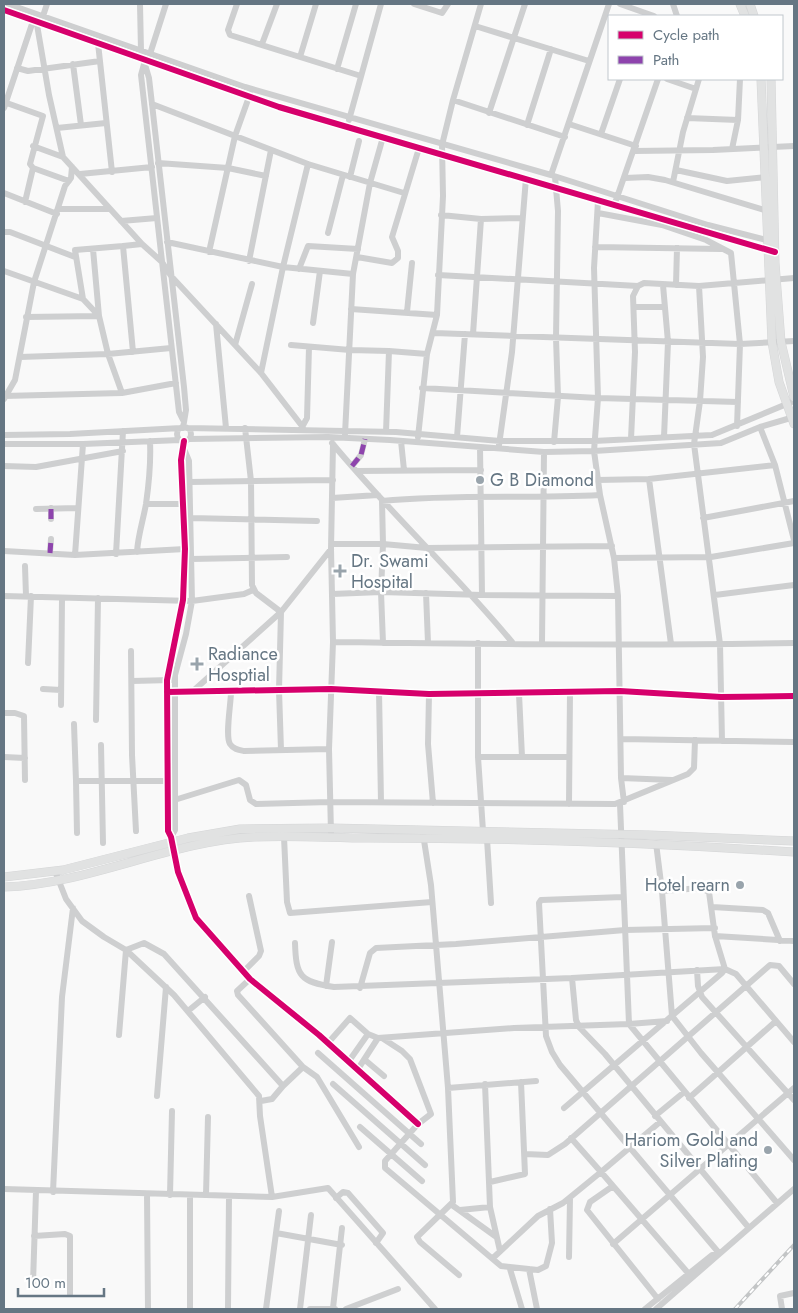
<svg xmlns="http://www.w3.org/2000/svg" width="798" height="1313" viewBox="0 0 798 1313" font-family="Jost,sans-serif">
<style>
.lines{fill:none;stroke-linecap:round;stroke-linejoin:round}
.major-casing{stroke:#d5d6d7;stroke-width:9}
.minor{stroke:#cecfd0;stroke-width:6}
.major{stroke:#e1e2e2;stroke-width:8}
.rail-casing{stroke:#c3c5c6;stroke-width:4}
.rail{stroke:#fff;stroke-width:2;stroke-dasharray:5.5;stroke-linecap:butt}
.quiet{stroke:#8e44ad;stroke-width:5;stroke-dasharray:10 5;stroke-linecap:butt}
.cycleway-casing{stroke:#fff;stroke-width:9}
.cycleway{stroke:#d6006c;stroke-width:6}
.poi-dot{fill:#99a4ac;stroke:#fff;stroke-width:2}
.labels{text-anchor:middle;stroke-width:5;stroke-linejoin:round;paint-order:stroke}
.poi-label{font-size:18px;fill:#657683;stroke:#fff;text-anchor:start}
</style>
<rect width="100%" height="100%" fill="#f9f9f9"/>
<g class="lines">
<defs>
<path id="major" d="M740 4 745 16
M750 4 754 16
M761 79 772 342 779 382 794 424
M771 79 775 263 781 342 794 397
M4 877 63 870 188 838 240 829 331 828 650 835 794 841
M4 887C90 884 169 841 254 837 293 835 332 838 370 838 512 838 653 843 794 852"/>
</defs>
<use href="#major" class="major-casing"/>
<path class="minor" d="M8 4 245 87 551 175 708 225 770 241
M140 4 141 51 149 78 152 104 184 387 186 410 183 428
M237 4 228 30 230 35 300 57
M316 4 300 57 361 76
M414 4 442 13 448 4
M620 4 654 16
M673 4 677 16
M4 10 279 107 771 251
M43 16 47 4
M36 19 49 95 63 157 142 244 162 262 171 276 261 373 302 426
M475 26 589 61
M98 43 112 172
M262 44 277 4
M150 54 166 4
M73 64 81 125
M144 64 141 75 179 412 183 420
M17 68 28 71 100 61
M337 69 356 4
M667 79 696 89
M453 100 565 137
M4 102 43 116 30 164 33 168 69 181
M152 104 308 164 404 193
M4 108 33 21
M489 113 525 4
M687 118 738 120 732 149
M349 120 381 4
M738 120 740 79
M569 124 636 146
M527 125 551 49
M57 128 106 123
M601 134 620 79
M33 146 63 157
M634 151 713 150 794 146
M158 163 228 168 266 176
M676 170 727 181 767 177
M80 174 152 167
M551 175 609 4
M350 177 359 141
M625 178 648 177 665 180 768 211
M673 182 683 132 699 79
M4 193 57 214
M598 201 594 268 598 398 594 451 600 495 614 558 618 596 621 778 624 802
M25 202 33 168
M614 206 658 79
M59 209H110
M598 213 662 225 706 240 731 253 740 344 737 426
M441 215 481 219 522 218
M121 221 157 218
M4 232H10L75 257
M328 233 343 175
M167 242 283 267 353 274
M123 246 142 244
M595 247 721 249
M209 252 235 136 250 94
M357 257 392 263 398 258V251L392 237 419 148
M249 261 271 150
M299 269 308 246 358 249
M4 271 83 299 99 316 93 249
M438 275 638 286
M663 285 668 342 664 437
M676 285 677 248
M699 286 703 357 700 401 694 444 720 644 722 741
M83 299 75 250 123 246 133 352
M634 307H664
M351 309 437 315
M407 312 412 263
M26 317 99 316 108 354 122 393
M313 323 320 271
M216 324 226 428
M434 333 740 344 794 341
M473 334 481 219
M235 345 252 284
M291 345 350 350 389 351 386 432
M389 351 427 354
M20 357 108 354 171 348
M261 373 283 267 308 164
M422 388 598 398 738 402
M4 396 122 393 176 383
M4 399 15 380 34 282 65 186 71 178 72 167
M760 427 775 465 794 540
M177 434a7 7 0 1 1 14 0a7 7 0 1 1-14 0Z
M187 428 396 432 500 441H594L712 435 794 401
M245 428 251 481 252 585 256 593 281 612 279 690 281 750
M301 429 307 418 309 347
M345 434 353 274 370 183 383 137
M4 435 70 434 181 428
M418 437 427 354 437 315 443 196 442 145 453 100 481 4
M457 437 465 334
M189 439 328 437 390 440 544 452 594 451 721 443 760 427 794 417
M631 439 635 352 633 296 638 286 644 283 699 286 794 278
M184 441 181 460 185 549 183 600 167 680 168 831 171 837 178 872 196 918 250 979 319 1035 418 1124
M401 441 404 470
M554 442 558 397 556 338 558 211 555 177
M332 443C389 512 455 573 512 642
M4 444H83L180 440
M499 445 512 352 526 178
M480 447 482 595
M4 466 36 467 123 451
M352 466 361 455 365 439
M357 471 481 470
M649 479 671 644
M597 480 649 479 775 465
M190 482 333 480
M600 495C527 499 454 494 382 501L383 544 427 548 612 546
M332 498 378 495
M146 504H183
M36 509 78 508
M190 518 317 521
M703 518 794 501
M51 519V508
M332 544H383L381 592 383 643
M4 551 75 555 185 549
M137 552C138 535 143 521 146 504 149 483 151 462 150 441
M50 553 51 539
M116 554 123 431
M75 555 83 444
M614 558 711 557 794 543
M191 559 287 557
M25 566 26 596
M426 593 428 643
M332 594 381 592 482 595 618 596
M715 595 794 585
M4 596 192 601 244 594 253 590
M333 642C487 644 641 646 794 643
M478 643V757L483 831
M542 643 544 452
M131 651 132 755 136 831
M28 663 31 596
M132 681 171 680
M43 689 61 690
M379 691 381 802
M167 692 331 689 429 694 620 691 721 697 794 696
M192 692 281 612 331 549
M231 692C231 703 225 736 230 744 233 749 239 750 244 751L329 749
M429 694 428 744 433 803
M519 694 522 757
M61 705 62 598
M4 713H15L24 716 25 780
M96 720 98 598
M74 724 76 781H168
M621 739 794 742
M101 745 103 843
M4 757 25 758
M478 757H569
M621 778 672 780
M76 781 77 833
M168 802 239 780 246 785 250 800 256 804 330 802 615 804 688 774 694 768 695 740
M569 804 570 692
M620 804 629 1024 777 1203
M331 833 329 749 333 642 331 549 333 444
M423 834 431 885 448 1088 536 1081
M171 837 175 830V675L186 634 192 601 189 461 184 449
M284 837 287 902 290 913 432 902
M487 839 491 903
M656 843 662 891 672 1016 701 1053 794 1160
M55 871 66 899 82 921 104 937 126 950 174 995 259 1096 260 1116 272 1197
M623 897 541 900 539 903 546 1036 552 1052 560 1065 719 1253
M712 907 763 910 768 913 780 941
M715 936 794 941
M295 943C296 976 300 982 334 987L572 978 725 969 736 974 794 1042
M697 970 698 986 702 997 794 1100
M243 972 259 956 261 951 249 896
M572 978 576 1020 579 1027 605 1054 749 1228
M326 986 332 942
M360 988 370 953 376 948 456 944 625 930 715 928
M188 1011 205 997
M119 1035 126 950 144 943 164 954 283 1086 303 1067 238 995 237 991 250 979
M382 1038 402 1051 410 1059 431 1114 418 1124 385 1161V1168L501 1266 538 1270 546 1266 552 1243 550 1209
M328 1043 350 1018 368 1034 378 1038 514 1028 629 1024 667 1021
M318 1053 421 1144
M365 1060 384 1076
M349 1061 368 1034
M303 1067 317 1077 359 1147
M358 1069 378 1038
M333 1084 425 1165
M485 1084 490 1207 500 1251
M448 1088 453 1202 417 1237 420 1242 459 1275
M157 1096 166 987
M689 1098 776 1021
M261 1101 272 1099 283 1086
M564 1108 722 973 725 969 715 936 709 892 701 888 662 891
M655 1116 683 1093
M660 1122 601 1172 688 1273
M360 1127 422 1181
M525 1154 548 1155 565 1144 770 965 779 966 794 984
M490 1182 525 1174 521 1082
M613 1186 590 1202 587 1210 658 1299
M4 1189 272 1197 328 1188 435 1309
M53 1192 62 997 73 908
M147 1194 148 1309
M170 1195 172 1111
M206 1195 208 1117
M336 1198 343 1192 348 1193 383 1233 376 1243
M452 1205 495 1236
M460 1210 490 1207
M276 1233 279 1211
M34 1236 65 1234 70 1236V1294
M613 1244 794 1088
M569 1257 570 1198
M493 1258 538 1216 563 1203 601 1172 571 1138
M510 1269 522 1309
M529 1269 537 1309
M33 1283 36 1191
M333 1308 342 1228
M190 1309V1195
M228 1309 229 1196
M266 1309 276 1233 342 1245
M300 1309 311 1215
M310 1309H335
M346 1309 398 1289
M645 1309 712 1255H717
M656 1309 794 1189
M782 1309 780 1296 794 1293"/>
<use href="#major" class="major"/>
<defs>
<path id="rail" d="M735 1309 794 1245"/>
</defs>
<use href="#rail" class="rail-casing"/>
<use href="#rail" class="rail"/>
<path class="quiet" d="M352 466 361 455 365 439
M51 519V508
M50 553 51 539"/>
<defs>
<path id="cycleway" d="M4 10 279 107 775 252
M184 441 181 460 185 549 183 600 167 680 168 831 171 837 178 872 196 918 250 979 319 1035 418 1124
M167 692 331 689 429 694 620 691 721 697 794 696"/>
</defs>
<use href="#cycleway" class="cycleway-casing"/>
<use href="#cycleway" class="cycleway"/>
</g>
<g class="poi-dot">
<circle cx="480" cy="480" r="5"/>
<path d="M337.5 563.5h5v5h5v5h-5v5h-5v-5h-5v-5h5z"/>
<path d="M194.5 656.5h5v5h5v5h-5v5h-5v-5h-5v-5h5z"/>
<circle cx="740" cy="885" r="5"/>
<circle cx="768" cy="1150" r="5"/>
</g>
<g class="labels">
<g class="poi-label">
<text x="490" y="486">G B Diamond</text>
<text x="351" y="567">Dr. Swami<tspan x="351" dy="21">Hospital</tspan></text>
<text x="208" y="660">Radiance<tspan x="208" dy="21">Hosptial</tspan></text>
<text x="730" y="891" text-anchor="end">Hotel rearn</text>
<text x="758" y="1146" text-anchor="end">Hariom Gold and<tspan x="758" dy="21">Silver Plating</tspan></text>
</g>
</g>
<rect width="798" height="1313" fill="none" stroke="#657683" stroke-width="10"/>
<rect x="608" y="15" width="175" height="65" fill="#ffffff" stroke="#c1c8cd"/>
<rect x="618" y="31" width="25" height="8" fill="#d6006c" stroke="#c1c8cd"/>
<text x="653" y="40" font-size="15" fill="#657683">Cycle path</text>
<rect x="618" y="56" width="25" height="8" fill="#8e44ad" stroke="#c1c8cd"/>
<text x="653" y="65" font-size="15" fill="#657683">Path</text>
<path d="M18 1288v8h86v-8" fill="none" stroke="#657683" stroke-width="2.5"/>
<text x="25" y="1288" font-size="15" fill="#657683" stroke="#ffffff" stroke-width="4" paint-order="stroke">100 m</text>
</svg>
